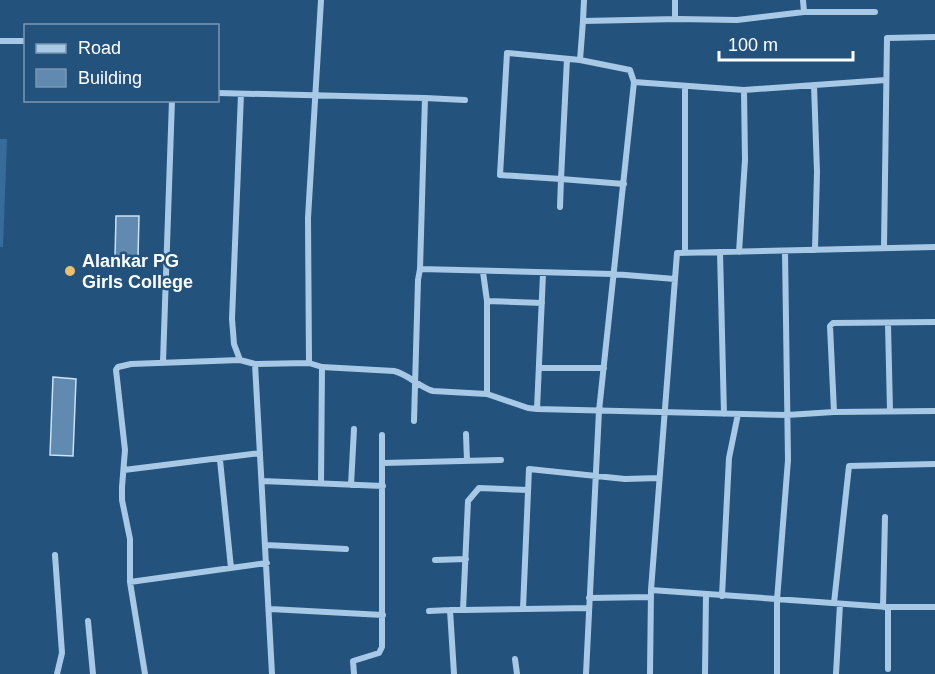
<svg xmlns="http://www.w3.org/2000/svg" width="935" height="674" viewBox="0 0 935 674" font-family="Helvetica,sans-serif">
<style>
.green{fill:#376c9a}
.building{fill:#608ab0;stroke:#cbe1f4;stroke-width:1.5}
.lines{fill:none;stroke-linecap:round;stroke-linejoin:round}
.minor{stroke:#a8c9e5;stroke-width:6}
.poi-dot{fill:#f0bf6b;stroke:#23527d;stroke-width:2}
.labels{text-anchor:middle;stroke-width:5;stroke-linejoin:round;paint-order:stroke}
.poi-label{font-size:18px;font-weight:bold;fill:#fff;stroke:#23527d;text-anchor:start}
</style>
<rect width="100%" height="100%" fill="#23527d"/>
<path class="green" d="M0 139H7L3 247H0Z"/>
<path class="building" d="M116 216H139L138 258 115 257Z
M53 377 76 379 73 456 50 455Z"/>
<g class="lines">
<path class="minor" d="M584 0 583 21 678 19 737 20 804 12H875
M803 0 804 12
M675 19V0
M583 21 580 60 630 70 634 82 744 90 745 160 739 252
M0 41H26
M567 59 561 179 624 184
M814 85 817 172 815 250
M744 90 886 80
M218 93 425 98 420 269
M241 94 232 319 234 344 240 360 255 364
M425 98 465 100
M560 207 561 179 500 175 507 53 580 60
M884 247 887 38 935 37
M720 252 724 414
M685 253V87
M483 272 487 301V394
M487 301 542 303
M888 324 890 411
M163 362 172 100
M309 363 308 218 321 0
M539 368H604
M537 409 543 274
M834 412 830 326 833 323 935 322
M414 421 418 280 420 269 613 274 675 279
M466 434 467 461
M220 460 231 568
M383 463 501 460
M124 470 260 453
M262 481 383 486
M321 483 322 367
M351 485 354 429
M528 490 479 488 468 501 463 610 589 608
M266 545 346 549
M55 555 62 653 57 674
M435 560 466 559
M130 582 267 563
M651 590 888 607H935
M722 596 729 458 738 414
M589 598 651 597
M834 603 849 466 935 464
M883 607 885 517
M270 609 383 615
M523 609 529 469 625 479 659 478
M429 611 450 610
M88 621 93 674
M515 659 517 674
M888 669V607
M145 674 130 582V539L122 500V487L125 450 116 370 118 367 131 364 240 360
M272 674 255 364 309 363 322 367 394 371C408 374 419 387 433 391L487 394 528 408 537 409 787 415 834 412 935 411
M354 674 353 661 379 653 382 647V435
M454 674 450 610H463
M586 674 599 411 634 82
M650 674 651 590 677 253 935 247
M705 674 706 595
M777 674V600L788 460 785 251
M836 674 840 604"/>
</g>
<circle class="poi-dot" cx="70" cy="271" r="6"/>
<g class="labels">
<g class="poi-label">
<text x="82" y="267">Alankar PG<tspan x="82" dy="21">Girls College</tspan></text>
</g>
</g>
<rect x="24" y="24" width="195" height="78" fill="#23527d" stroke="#7b97b1" stroke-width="1.5"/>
<rect x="36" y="44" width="30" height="9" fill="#a8c9e5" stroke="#7b97b1" stroke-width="1.5"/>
<text x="78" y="54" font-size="18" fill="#ffffff">Road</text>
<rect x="36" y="69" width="30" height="18" fill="#608ab0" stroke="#7b97b1" stroke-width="1.5"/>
<text x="78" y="84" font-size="18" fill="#ffffff">Building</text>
<path d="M719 51v9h134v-9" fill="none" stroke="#ffffff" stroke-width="3"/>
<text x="728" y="51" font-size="18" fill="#ffffff" stroke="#23527d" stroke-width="4.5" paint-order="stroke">100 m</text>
</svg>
